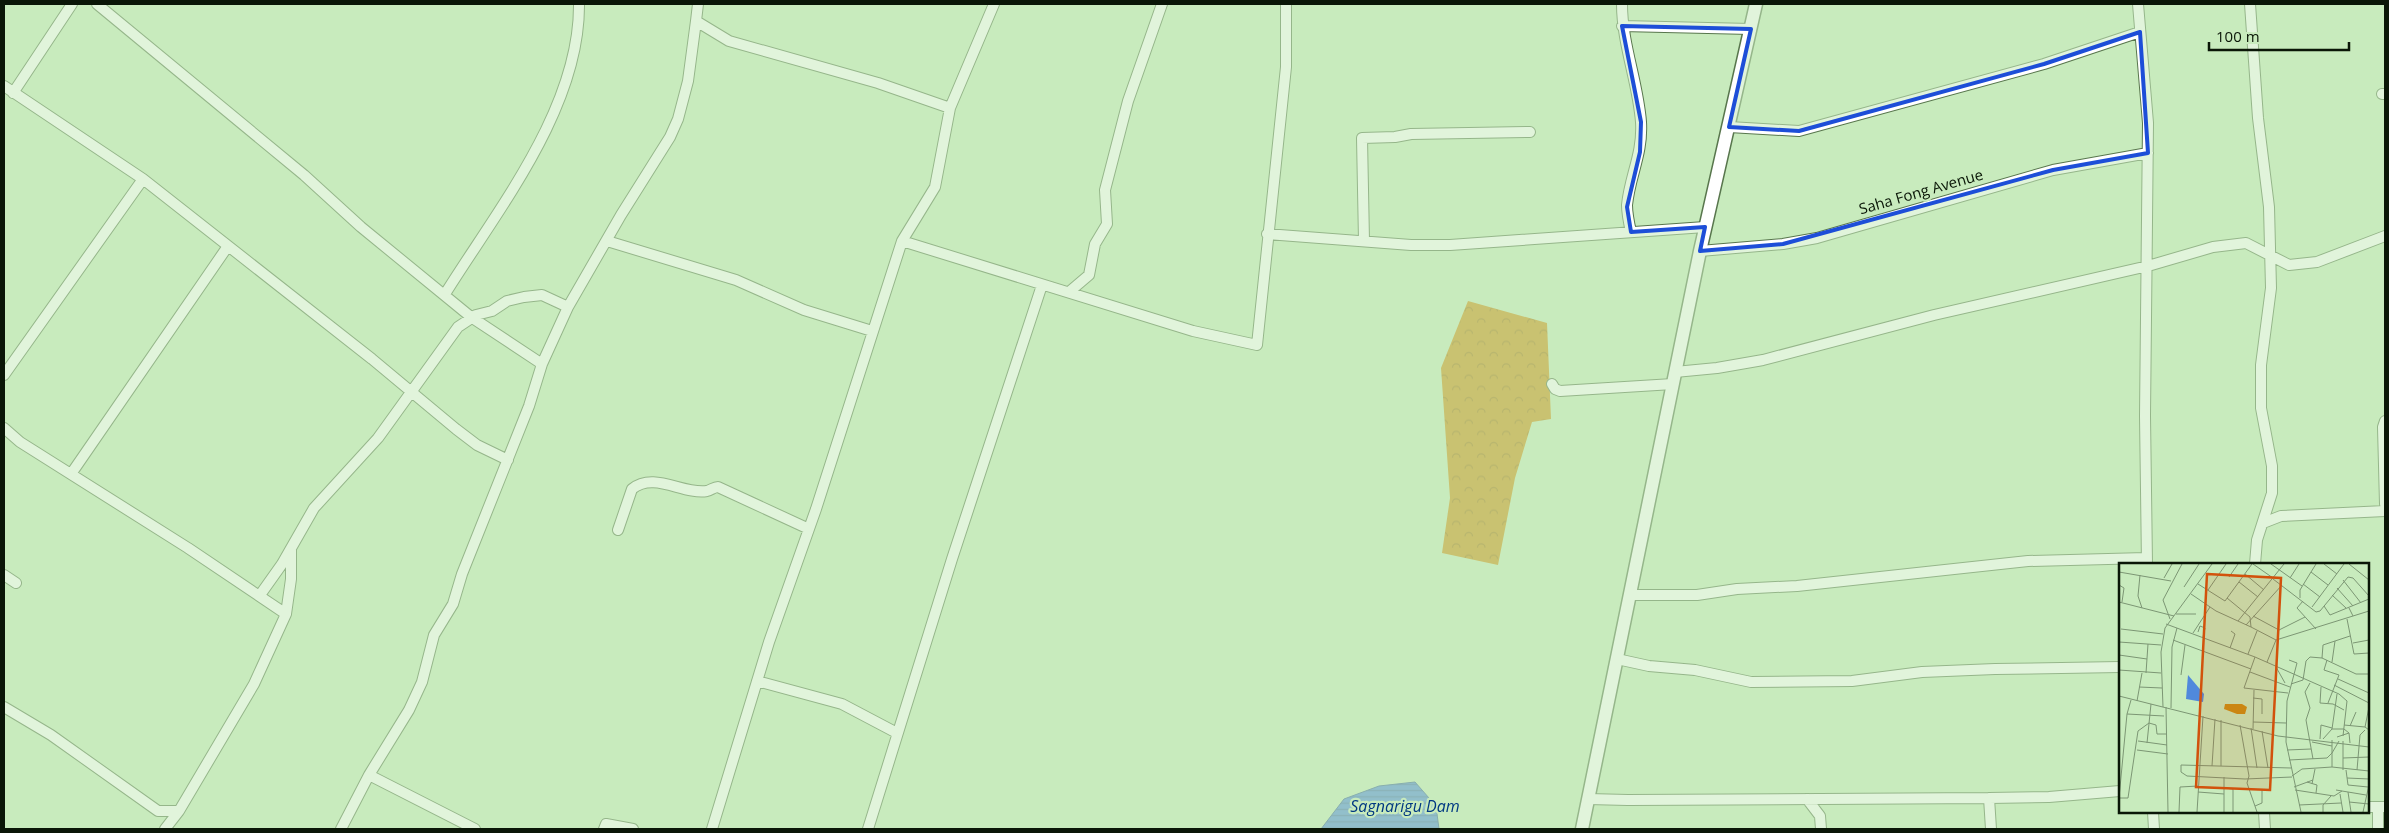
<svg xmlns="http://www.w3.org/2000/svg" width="2389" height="833" viewBox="0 0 2389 833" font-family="'Open Sans',sans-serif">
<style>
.forest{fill:url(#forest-crowns)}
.water{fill:url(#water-rules);stroke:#3b669c}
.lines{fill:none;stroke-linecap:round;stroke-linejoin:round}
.minor-casing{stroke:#58764d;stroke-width:12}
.tertiary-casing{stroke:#58764d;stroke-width:15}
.minor{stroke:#fff;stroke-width:10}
.tertiary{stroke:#fff;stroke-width:12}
.marked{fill:none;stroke:#1d4ed8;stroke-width:4;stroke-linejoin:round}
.labels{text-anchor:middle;stroke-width:4.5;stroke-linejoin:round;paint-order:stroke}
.street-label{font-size:15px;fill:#0a1607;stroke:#c8ebbd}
.water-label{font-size:16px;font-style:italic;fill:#003882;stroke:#c8ebbd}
.inset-road{fill:none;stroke:#7c9674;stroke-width:1}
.view{fill:#d2520c;fill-opacity:0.15;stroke:#d2520c;stroke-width:2.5}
.inset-edge{fill:none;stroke:#0a1607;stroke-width:2.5}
</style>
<defs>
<pattern id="forest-crowns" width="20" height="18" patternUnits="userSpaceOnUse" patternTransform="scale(1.25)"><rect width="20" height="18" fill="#cb9014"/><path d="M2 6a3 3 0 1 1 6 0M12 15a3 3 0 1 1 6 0" fill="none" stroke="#a37510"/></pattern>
<pattern id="water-rules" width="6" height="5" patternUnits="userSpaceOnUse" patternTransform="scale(1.25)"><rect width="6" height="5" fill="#5089dc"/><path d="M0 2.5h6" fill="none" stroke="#416fb0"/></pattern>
</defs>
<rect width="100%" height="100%" fill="#c8ebbd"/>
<path class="forest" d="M1468 301 1547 323 1551 419 1532 422 1515 478 1498 565 1442 553 1450 498 1441 368Z"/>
<path class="water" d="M1415 782 1436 806 1439 829H1321L1344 799 1379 786Z"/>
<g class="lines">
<defs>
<path id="minor" d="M97 4 304 175 361 227 471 317 542 364
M698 4 696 21 729 41 878 83 950 108
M1622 4C1622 44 1638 82 1641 122 1643 154 1630 175 1627 205 1627 214 1629 223 1631 232
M2138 4 2148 123 2145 416 2147 564
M2250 4 2258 118 2269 207 2271 288 2261 365V408L2272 466V493L2257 540 2255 564
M1622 26 1751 29
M4 86 143 179 372 359 456 429 477 445 508 460
M13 93 72 4
M2382 94H2385
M1729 127 1799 131 2044 64 2140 32
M1267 234 1411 245H1450L1705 227
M607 241 736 280 804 310 872 331
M902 241 1193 331 1257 345 1286 67V4
M1364 241 1362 138 1395 137 1411 134 1530 132
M1700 251 1783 244 1817 238 2053 170 2148 153
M1069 292 1089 275 1095 244 1107 224 1105 190 1128 101 1162 4
M445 294C498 209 580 108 579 4
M1675 372 1717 368 1763 360 1934 315 2148 266 2213 247 2246 243 2289 265 2317 262 2385 236
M4 375 143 179
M1552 384 1555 389 1560 391 1673 384
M2385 421 2383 427 2385 504
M4 428 20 442 188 548 286 614
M71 474 228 246
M2263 523 2281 516 2385 511
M618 530 632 489C654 471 683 495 707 491 711 490 714 487 718 487L809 529
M4 575 16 583
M260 595 282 564 314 508 378 438 458 327 476 315 492 311 507 301 524 297 542 295 568 307 621 215 670 137 678 119 688 81 696 21
M1630 595H1697L1737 589 1797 586 2028 561 2146 558
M1617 659 1649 666 1695 670 1751 682 1852 681 1922 672 1995 669 2120 667
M757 681 842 704 897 733
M4 707 51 735 158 811H179
M369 775 475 829
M1989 798 1991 829
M1588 799 1628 800 1989 798 2049 797 2120 791
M1807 799 1820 816 1821 829
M2368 807H2385
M2378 808V829
M2153 812 2154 829
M2264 812 2265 829
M165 829 179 811 254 684 286 614 291 579V550
M341 829 369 775 409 710 422 682 434 635 453 604 462 574 529 406 542 364 568 307
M604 829 606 824 633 829
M712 829 769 642 816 509 902 241 935 187 950 108 994 4
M868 829 952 559 1042 285"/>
<path id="tertiary" d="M1582 829 1700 251 1756 4"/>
</defs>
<use href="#minor" class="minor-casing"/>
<use href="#tertiary" class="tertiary-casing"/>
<use href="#minor" class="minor"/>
<use href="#tertiary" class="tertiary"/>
</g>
<path d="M0 0H2389V833H0ZM1622 26 1751 29 1729 127 1799 131 2044 64 2140 32 2148 153 2053 170 1783 244 1700 251 1705 227 1631 232 1627 207 1640 152 1641 122Z" fill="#c8ebbd" fill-opacity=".55" fill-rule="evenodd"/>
<path class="marked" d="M1622 26 1751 29 1729 127 1799 131 2044 64 2140 32 2148 153 2053 170 1783 244 1700 251 1705 227 1631 232 1627 207 1640 152 1641 122Z"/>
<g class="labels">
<g class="street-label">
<text transform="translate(1921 192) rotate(-16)" y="5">Saha Fong Avenue</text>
</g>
<g class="water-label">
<text x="1405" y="812">Sagnarigu Dam</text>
</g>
</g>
<g transform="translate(2119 563)">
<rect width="250" height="250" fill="#c8ebbd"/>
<path d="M106 141H123L128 144 126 151H118L105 146Z" fill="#cb9014"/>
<path d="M69 112 85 131 84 139 67 136Z" fill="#5089dc"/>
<path class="inset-road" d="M134 1 154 15M152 1 183 23M197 1 192 9 209 22M205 1 218 11M230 1 250 17M0 9 52 18M126 11 145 27M21 12 19 33 23 45M110 14 119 1M45 15 53 1M171 15 180 1M154 16 197 49 201 48 229 14 234 15 250 33M224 17 242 40M120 19 139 34M79 21 106 38M184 21 201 34M0 22 5 25 3 39M65 24 80 1M218 25 234 43M89 27 107 1M72 31 97 48 132 64M213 32 227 45M108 35 131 54 132 64 157 77M181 35V27L192 9M106 38 133 1M184 38 178 45 197 66M0 39 55 53M205 43 211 52 250 36M193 44 225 1M230 45 234 53 250 48M57 51H77M134 53 160 67 186 54M51 56 44 37 63 1M228 56 235 91 250 90M119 58 165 1M47 61 136 94 220 131 228 138 224 173M127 62 163 22M2 66 44 71M79 69 81 63 86 65 84 74M74 70 91 44M54 77 132 106M0 79 42 82M234 80 250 77M111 85 116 71 112 68M129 91 138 68M0 92 28 96M136 94 125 125 169 130M203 95 204 82 231 73M170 97 178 100 168 138 167 179 182 249M208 97 205 107 220 112 209 140M148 99 157 77 234 53M213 99 216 78M157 104 166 120M0 107 42 110M131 109 171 124M27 110 29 81M62 112 66 82M219 116 250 130M191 120 186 129 191 145 187 157 194 196M172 121 184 117 187 98 191 94 203 95 237 111H250M215 122 250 140M20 124 43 125M202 124 201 140 214 141 225 147M0 133 159 173 250 184M134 135 143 136V151M18 138 23 110M44 144 42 89 46 65 93 1M47 144 49 249M52 145 53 84 58 65M8 151 45 153M102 157V203M134 159 167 160M121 162 130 213 128 220 138 249M225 162 246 164 250 167M231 163 237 149M246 164 250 144M132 165 138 205M134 166 135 127M213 166 218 131M143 168 149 205M218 174 230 170 231 180M201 176 202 162 213 165M204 176 213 166H225L230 170M19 178 48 182M193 179 213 183M28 180 32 141M18 187 49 191M168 187 192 186M224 195 250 194M170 197 208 195 213 190V177M93 203 96 156M213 204 250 208M172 205 62 202V209L68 213 126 216 173 214M224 207V178M227 207 229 222 249 224M238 207 241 172 246 167M173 213 183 206 213 204V190L220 178M228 215 250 216M188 219 198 222 197 230M193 221 196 206M175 224 194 217M105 225 114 226V249M176 227 215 233 223 228M217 227 247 232M79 229 105 231M229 229 232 249M221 231 224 249M0 235H9L19 168 30 160 37 162 38 171H48M0 235 8 151 12 137M230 239 250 241M180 242 222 240M136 243 143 240V226M60 249 61 224 79 223M78 249 84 153M105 249V214M204 249V242L212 233M244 249 250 222"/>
<path class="view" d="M88 11 162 15 151 227 77 224Z"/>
<rect width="250" height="250" class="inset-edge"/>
</g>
<rect width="2389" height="833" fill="none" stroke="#0a1607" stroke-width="10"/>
<path d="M2209 42v8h140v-8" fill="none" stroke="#0a1607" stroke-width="2.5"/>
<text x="2216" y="42" font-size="15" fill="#0a1607" stroke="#c8ebbd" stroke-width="4" paint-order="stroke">100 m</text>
</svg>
